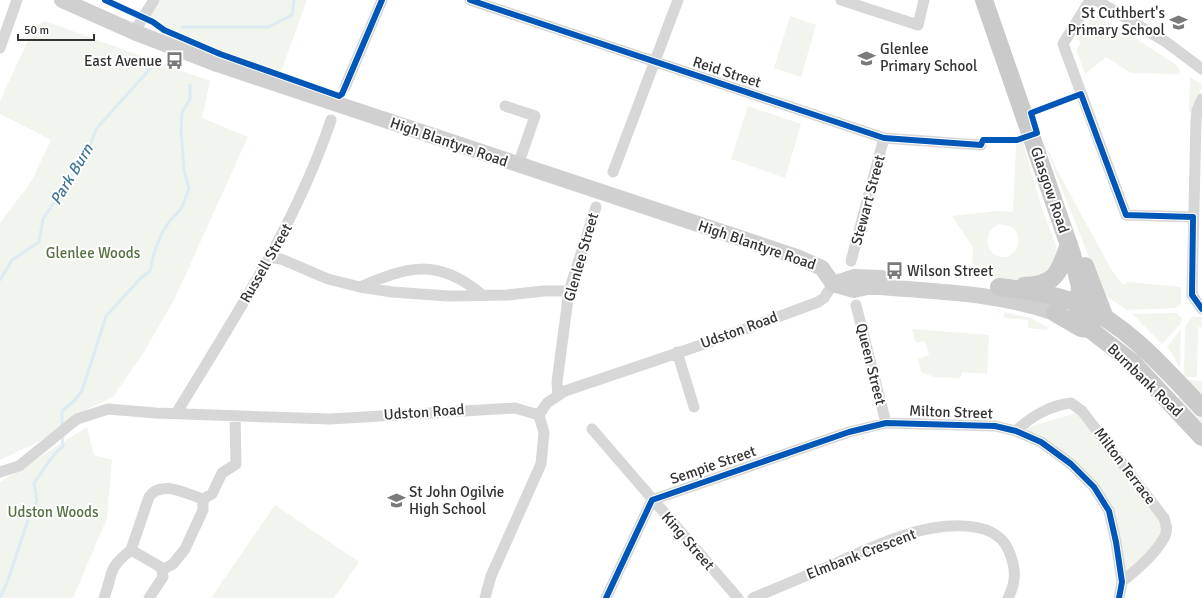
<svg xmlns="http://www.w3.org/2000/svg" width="1202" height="598" viewBox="0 0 1202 598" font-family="Signika,sans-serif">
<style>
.green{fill:#f1f5ed;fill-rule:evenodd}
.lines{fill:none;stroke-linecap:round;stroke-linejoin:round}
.stream{stroke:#ddebf3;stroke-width:3}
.minor{stroke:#d7d7d7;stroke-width:11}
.secondary{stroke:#d0d0d0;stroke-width:16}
.primary{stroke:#cacaca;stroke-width:18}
.cycleway-casing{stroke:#fff;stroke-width:8}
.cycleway{stroke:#0057b8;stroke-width:6}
.labels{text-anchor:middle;stroke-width:4;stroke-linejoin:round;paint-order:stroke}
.poi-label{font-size:15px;fill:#333;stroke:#fff;text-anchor:start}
.street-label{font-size:15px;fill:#333;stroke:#fff}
.park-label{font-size:15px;fill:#56703f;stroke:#fff}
.water-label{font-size:16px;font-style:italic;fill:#3f7597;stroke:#fff}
</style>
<rect width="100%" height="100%" fill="#fff"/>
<path class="green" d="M160 0H307L280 74 149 22 147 17Z
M1094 15 1123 30 1178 66 1180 74 1131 73 1106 57 1085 74 1076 49 1081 43 1079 41V38Z
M790 16 816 25 801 77 774 68Z
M45 21 210 81 202 118 248 137 175 298 144 352 113 397 81 412 40 441 0 460V223L31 182 51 140 0 114V101L35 25Z
M1190 77 1202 84C1202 93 1193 102 1191 112H1189Z
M748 106 801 124 785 178 731 159Z
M1042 136 1057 170 1111 269 1123 285 1128 282 1181 287V304L1176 308 1127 310 1104 295 1057 177Z
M1023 143 1042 209 1056 245 1057 256 1050 269 1043 275 1029 281 972 275 973 247 952 216 997 211 1013 212 1016 144ZM1000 224 1012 227C1023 236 1020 252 1006 257 984 259 981 231 1000 224Z
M1004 312 1030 318 1048 327 1047 330 1028 328V320L1004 318Z
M1176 313 1182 318 1181 323 1162 344 1132 314Z
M1192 317H1202V327H1198L1197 377H1186L1184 374 1185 327Z
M912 329 989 335 987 374 962 372 960 378 934 377 921 372 918 359 929 355 925 341 916 343Z
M1181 329 1180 365V369L1172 353 1167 347Z
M1186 380 1202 381V398Z
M1182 394 1202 416V430L1175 400Z
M1082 411 1164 518 1165 536 1122 582 1109 511 1071 464 1016 431Z
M87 427 94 455 112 460 107 518 73 598H0V482Z
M275 505 359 562 334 598H211Z"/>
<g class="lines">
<path class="stream" d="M182 27H268L292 15 294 0
M0 280 12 260 39 242 43 219 89 149 96 129 150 69
M62 426V411L75 400 82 391 106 316 141 278 150 271 154 253 162 233 169 222 181 209 189 189 184 170 181 130 182 113 190 99V85
M0 598 8 580 31 511 37 501 34 483C44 470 50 456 63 446L62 434"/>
<path class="minor" d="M470 0 884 138 981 145
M841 0 918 25 924 0
M1090 0 1063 44 1126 215 1193 217
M1096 0 1166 42 1202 69
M134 32 154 0
M0 48 17 0
M345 87 382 0
M1202 99 1197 110 1196 120 1192 295 1202 309
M505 106 535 116 518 165
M613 172 678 0
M270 257 281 259 328 279 360 287 392 292 448 296 507 295 544 291H569
M851 261 884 138
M360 287C408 266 438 258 481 294
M856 305 886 423
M677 352 694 407
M558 395 557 382 569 291 596 207
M177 412C235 316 295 227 331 120
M539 415 547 403 565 391 713 341 818 302 824 298 833 284
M592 429 738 598
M1016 431C1030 417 1051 405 1071 403L1082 411 1164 518C1166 524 1168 530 1165 536 1156 554 1137 569 1122 582
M0 472 19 466 77 419 108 409 156 413 330 419 515 408 539 415
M131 550 149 497C161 479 186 494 203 499L212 494 222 473 236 464 235 416
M162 570 173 564 185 549 203 510V499
M104 598C114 572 106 570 131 550L159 566 162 570 163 577 149 598
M485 598 491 576 541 464 544 433 539 415
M606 598 652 500 849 432 886 423 995 426 1016 431 1041 442 1071 464 1094 487 1109 511 1116 542 1122 582 1119 598
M753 598C780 587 807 575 834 564 857 554 881 542 905 535 933 526 992 515 1008 549 1016 567 1017 581 1008 598"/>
<path class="secondary" d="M62 0 134 32 217 64 797 257 822 268 833 284 854 290 867 287H880C940 292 999 293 1055 313
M833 284 854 277 882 278"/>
<path class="primary" d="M984 0 1072 254 1080 287 1078 313 1083 324 1132 362 1202 437
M1085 266 1105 318
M1024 286C1057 285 1059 272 1069 244
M999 287C1026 290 1054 294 1079 304 1129 326 1165 369 1202 408
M1055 313 1081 328 1089 329"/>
<defs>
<path id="cycleway" d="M105 0 153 22 164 30 220 54 339 96 342 94 382 0
M470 0 884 138 981 145 983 140H1017L1037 133 1031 113 1081 94 1126 215 1193 217 1192 295 1202 309
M606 598 652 500 849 432 886 423 995 426 1016 431 1041 442 1071 464 1094 487 1109 511 1116 542 1122 582 1119 598"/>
</defs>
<use href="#cycleway" class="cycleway-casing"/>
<use href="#cycleway" class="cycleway"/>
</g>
<defs>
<symbol id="school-bare" viewBox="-9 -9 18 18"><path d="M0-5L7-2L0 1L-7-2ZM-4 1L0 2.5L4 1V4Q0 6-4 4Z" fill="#7a7a7a" stroke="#fff" stroke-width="2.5" paint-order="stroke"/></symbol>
<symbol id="bus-bare" viewBox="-9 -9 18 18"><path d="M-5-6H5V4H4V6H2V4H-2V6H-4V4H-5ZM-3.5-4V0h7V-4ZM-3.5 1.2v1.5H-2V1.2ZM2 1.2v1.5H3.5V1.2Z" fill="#7a7a7a" stroke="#fff" stroke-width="2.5" paint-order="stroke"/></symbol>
</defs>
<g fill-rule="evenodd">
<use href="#school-bare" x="1166" y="10" width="25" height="25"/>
<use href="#school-bare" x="854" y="46" width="25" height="25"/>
<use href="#bus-bare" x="162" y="48" width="25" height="25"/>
<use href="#bus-bare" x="882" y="258" width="25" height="25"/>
<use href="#school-bare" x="384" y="488" width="25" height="25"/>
</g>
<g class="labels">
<g class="poi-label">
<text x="1165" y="18" text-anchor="end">St Cuthbert's<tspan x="1165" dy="17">Primary School</tspan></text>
<text x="880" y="54">Glenlee<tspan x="880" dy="17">Primary School</tspan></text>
<text x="162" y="66" text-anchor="end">East Avenue</text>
<text x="907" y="276">Wilson Street</text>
<text x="409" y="497">St John Ogilvie<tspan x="409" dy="17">High School</tspan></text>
</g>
<g class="street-label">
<text transform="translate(727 72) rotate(18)" y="5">Reid Street</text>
<text transform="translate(449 142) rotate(19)" y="5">High Blantyre Road</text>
<text transform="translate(1050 190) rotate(71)" y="5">Glasgow Road</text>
<text transform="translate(868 200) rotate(-75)" y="5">Stewart Street</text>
<text transform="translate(757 245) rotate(19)" y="5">High Blantyre Road</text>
<text transform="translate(581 257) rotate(-74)" y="5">Glenlee Street</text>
<text transform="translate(266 263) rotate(-60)" y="5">Russell Street</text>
<text transform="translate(739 330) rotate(-20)" y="5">Udston Road</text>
<text transform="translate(871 364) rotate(76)" y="5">Queen Street</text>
<text transform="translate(1145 380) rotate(44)" y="5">Burnbank Road</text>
<text transform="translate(424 412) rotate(-4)" y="5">Udston Road</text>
<text transform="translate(951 412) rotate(2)" y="5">Milton Street</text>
<text transform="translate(713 465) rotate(-19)" y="5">Sempie Street</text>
<text transform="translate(1125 466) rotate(53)" y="5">Milton Terrace</text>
<text transform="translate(688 541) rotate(49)" y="5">King Street</text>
<text transform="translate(861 554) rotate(-21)" y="5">Elmbank Crescent</text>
</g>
<g class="park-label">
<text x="93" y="258">Glenlee Woods</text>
<text x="53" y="517">Udston Woods</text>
</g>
<g class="water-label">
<text transform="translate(71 174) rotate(-59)" y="6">Park Burn</text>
</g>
</g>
<path d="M18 34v6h76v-6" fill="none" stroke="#333333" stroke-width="2"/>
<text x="24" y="34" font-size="12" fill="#333333" stroke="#ffffff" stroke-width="3" paint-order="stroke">50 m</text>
</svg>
